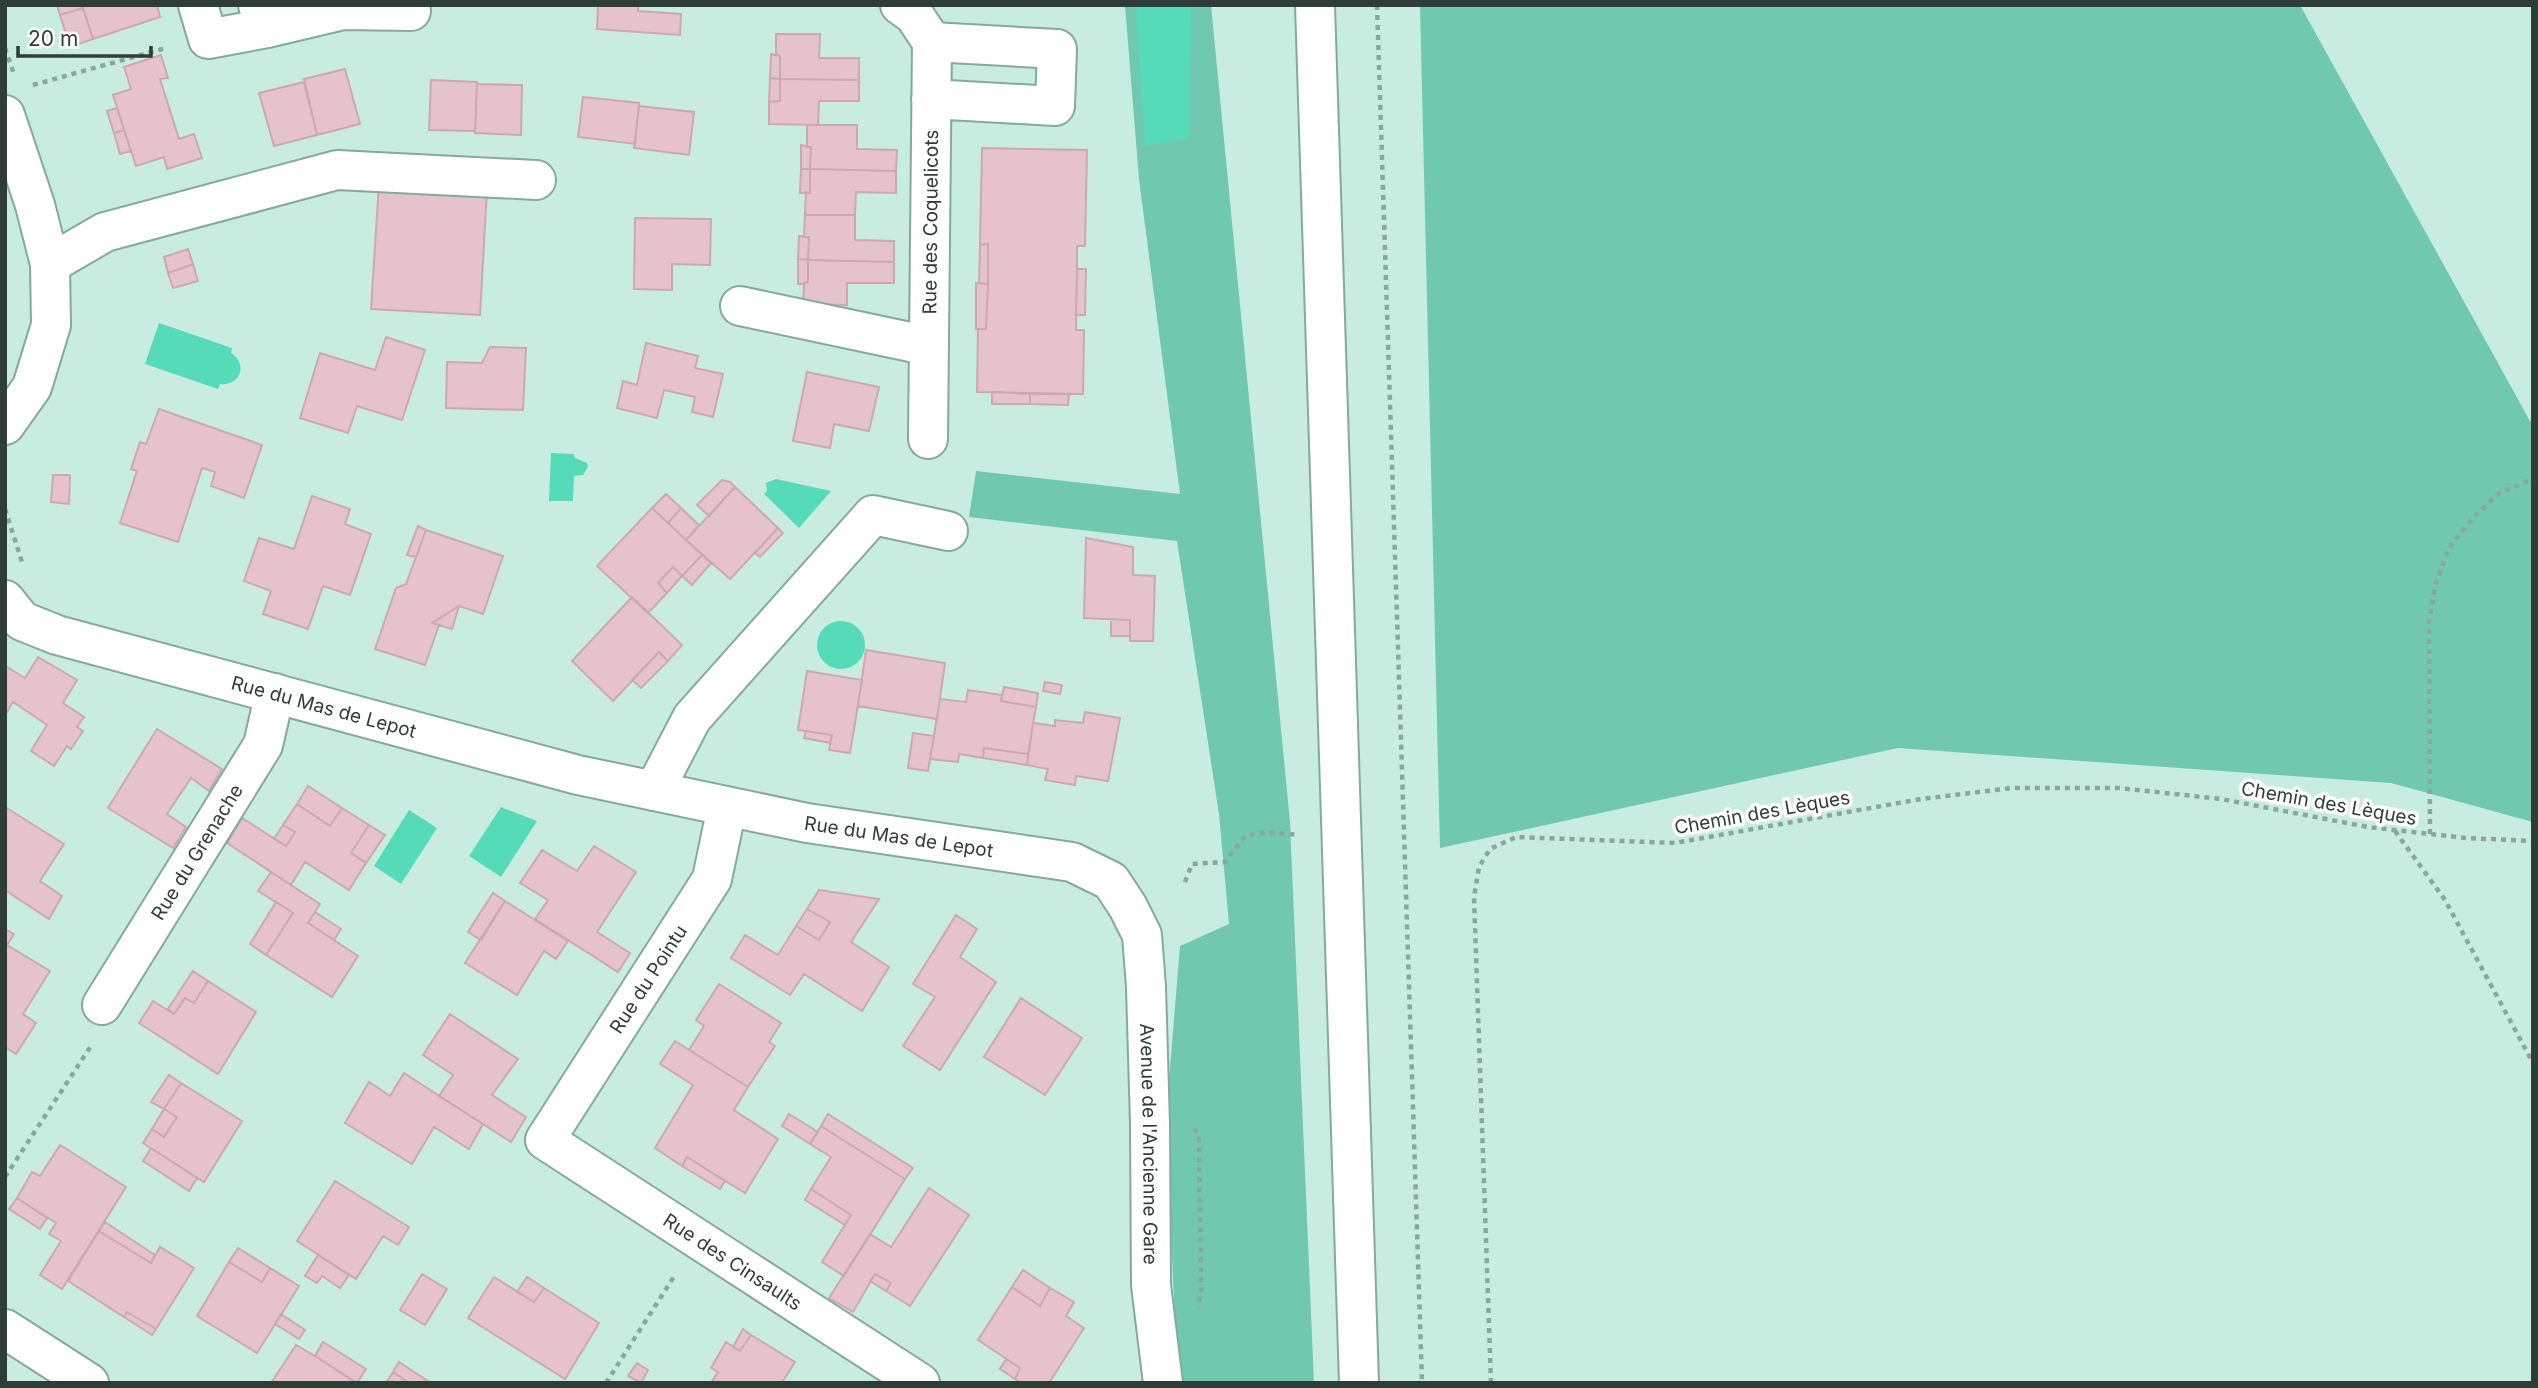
<svg xmlns="http://www.w3.org/2000/svg" width="2538" height="1388" viewBox="0 0 2538 1388" font-family="Inter,sans-serif">
<style>
.green{fill:#70c8ae}
.water{fill:#56dbb9}
.building{fill:#e6c3cc;stroke:#cca9b2;stroke-width:2}
.lines{fill:none;stroke-linecap:round;stroke-linejoin:round}
.minor-casing{stroke:#86a99d;stroke-width:42}
.major-casing{stroke:#86a99d;stroke-width:42}
.path{stroke:#8aa69d;stroke-width:4.5;stroke-dasharray:5 5;stroke-linecap:butt}
.minor{stroke:#fff;stroke-width:38}
.major{stroke:#fff;stroke-width:38}
.labels{text-anchor:middle;stroke-width:7;stroke-linejoin:round;paint-order:stroke}
.street-label{font-size:19px;fill:#2e3d38;stroke:#fff}
</style>
<rect width="100%" height="100%" fill="#c8ece0"/>
<path class="green" d="M1125 5H1211L1290 822 1314 1383H1182L1175 1324 1166 1117 1180 946 1229 924 1219 814 1177 541 969 517 976 471 1180 494 1139 179Z
M1420 5H2300L2530 421H2533V822L2391 783 1898 748 1440 848Z"/>
<path class="water" d="M1136 5H1191L1189 137 1145 146Z
M159 323 232 348 231 353C248 364 241 386 220 384L218 389 145 364Z
M551 453 574 454 575 458 587 463 588 467 583 475 574 476 573 501H549Z
M776 479 831 491 799 528 764 494 767 491 766 483Z
M817 645a24 24 0 1 1 48 0a24 24 0 1 1-48 0Z
M501 807 537 821 501 877 469 856Z
M409 810 437 828 401 884 374 866Z"/>
<path class="building" d="M57 5H82L83 8 60 15Z
M82 5H157L160 17 93 39Z
M598 5H638V11L681 14 680 35 597 29Z
M83 8 93 39 70 47 60 15Z
M776 34H820L819 58H859V80L780 79V56L776 55Z
M771 54 780 56V79L770 78Z
M161 55 168 78 160 79 179 139 194 134 202 158 167 169 164 157 136 166 113 95 131 89 124 67Z
M345 69 360 124 317 135 304 79Z
M770 78 780 79V101L769 102Z
M780 79 859 80V101H819L818 125 769 124V102L780 101Z
M431 80 477 82 475 131 429 130Z
M304 82 317 135 274 146 259 93Z
M477 84 522 85 521 135 475 133Z
M583 97 639 103 635 144 578 137Z
M639 106 694 112 689 155 634 148Z
M117 108 124 130 114 133 107 111Z
M807 125H857V149L897 150 896 171 810 169 811 147H807Z
M124 130 131 151 120 154 114 133Z
M801 145 811 147 810 169H801Z
M982 148 1087 150 1085 246H1077V269L1076 330H1084L1083 394 977 392 978 329H986L988 284V244L980 245Z
M801 169H810V193H800Z
M810 169 896 171V193L856 192 855 215H805L806 192 810 193Z
M379 183 487 190 480 315 371 309Z
M805 215H855V240L894 241V262L808 260 809 237H804Z
M635 218 711 219 710 265 672 264V290L634 289Z
M799 236 809 237 808 260 798 259Z
M988 244V284L979 283 980 245Z
M188 249 193 264 168 273 164 257Z
M798 259 808 260V282L804 284H798Z
M808 260 894 262V283H847V305L803 304 804 283 808 282Z
M193 264 198 281 173 288 168 273Z
M1077 269H1086L1085 315H1076Z
M976 283 988 284 986 329H976Z
M386 337 425 350 402 420 357 406 348 433 300 418 320 353 375 370Z
M646 343 698 356 695 368 723 374 713 417 692 412 695 397 664 390 657 418 617 408 623 381 637 385Z
M490 347 526 348 523 410 446 408 447 362 482 363Z
M807 372 879 387 869 431 834 424 830 448 793 441Z
M992 392 1030 394V404H992Z
M1030 394H1069L1068 405 1030 404Z
M159 409 262 445 244 498 211 486 215 472 202 468 178 542 120 523 137 471 131 469 140 442 146 444Z
M53 475H70L69 504 51 502Z
M722 480 730 482 735 487 709 516 697 505Z
M735 487 778 528 730 579 686 540Z
M666 494 681 508 668 523 652 508Z
M312 496 350 509 345 524 371 534 350 595 323 586 308 629 263 614 271 591 244 581 259 538 294 549Z
M652 508 702 555 682 576 673 567 658 583 667 593 648 613 597 566Z
M681 508 699 525 686 540 668 523Z
M418 526 426 530 416 557 407 555Z
M778 528 783 533 760 557 755 553Z
M426 530 503 556 483 614 459 606 432 623 439 625 425 665 375 649 396 588 406 584Z
M1086 538 1133 547V575L1155 576 1153 641H1130V620L1084 618Z
M702 555 711 563 692 585 682 576Z
M673 567 682 576 667 593 658 583Z
M632 597 682 645 668 661 659 652 613 701 572 661Z
M459 606 452 629 432 623Z
M1111 620H1130V636H1111Z
M866 650 945 663 937 719 858 706Z
M659 652 668 661 641 688 632 680Z
M38 657 77 680 63 703 84 717 77 727 83 731 71 749 67 746 54 766 31 751 47 725 13 702 5 715V666L25 678Z
M807 671 862 680 850 753 829 750 832 735 798 730Z
M1045 682 1062 685 1060 694 1043 691Z
M1004 687 1038 693 1036 707 1001 701Z
M968 690 1002 695 1001 701 1036 707 1028 754 984 748 983 758 959 754 958 762 930 759 940 699 966 702Z
M1085 712 1120 718 1108 781 1076 776 1075 785 1045 780 1048 769 1027 765 1033 723 1055 726V720L1083 723Z
M157 729 222 769 209 791 191 778 167 814 186 827 173 848 108 808Z
M806 731 832 735 830 743 804 738Z
M913 733 934 736 928 771 908 768Z
M984 748 1028 754 1027 765 983 758Z
M308 786 342 808 330 826 297 804Z
M297 804 330 826 342 808 369 825 351 853 366 863 349 890 305 862 291 885 227 843 242 818 286 846 295 832 283 825Z
M5 807 64 844 40 881 62 896 49 919 5 890Z
M283 825 295 832 286 846 274 839Z
M369 825 385 835 366 863 351 853Z
M594 846 636 872 597 932 630 953 618 972 535 919 548 900 520 883 542 850 577 871Z
M271 872 320 904 308 923 358 956 332 997 266 955 293 913 258 891Z
M819 890 879 899 851 942 889 967 862 1011 804 974 790 995 731 958 745 935 778 955 796 926 819 940 830 922 807 909Z
M493 893 505 901 481 940 468 932Z
M505 901 568 941 556 959 544 951 517 995 465 963Z
M276 902 293 913 266 955 250 944Z
M807 909 830 922 819 940 796 926Z
M315 912 341 929 334 940 308 923Z
M956 915 977 929 960 957 996 982 940 1070 903 1046 935 997 913 984Z
M5 929 14 934 7 945 50 971 23 1014 36 1023 16 1054 5 1047Z
M193 971 208 981 194 1003 185 998 174 1014 168 1009Z
M208 981 256 1012 218 1074 139 1023 153 1001 174 1014 185 998 194 1003Z
M719 984 781 1023 769 1042 775 1046 748 1087 689 1050 704 1026 696 1020Z
M1021 998 1082 1038 1045 1095 984 1057Z
M450 1014 518 1059 492 1095 526 1117 511 1142 439 1096 453 1075 423 1055Z
M675 1041 748 1087 734 1110 778 1139 745 1193 687 1157 682 1166 655 1148 693 1085 660 1064Z
M404 1073 483 1124 469 1149 434 1127 412 1164 345 1123 369 1082 390 1096Z
M169 1075 181 1083 164 1109 151 1102Z
M181 1083 242 1121 204 1182 143 1143 152 1129 164 1137 177 1117 164 1109Z
M164 1109 177 1117 164 1137 152 1129Z
M789 1114 818 1132 810 1144 782 1126Z
M828 1114 913 1168 905 1179 821 1126Z
M821 1126 905 1179 844 1276 822 1262 851 1215 811 1189 831 1157 810 1144Z
M60 1145 126 1187 62 1289 40 1275 61 1241 49 1234 56 1223 17 1198 32 1172 40 1176Z
M151 1148 197 1178 189 1191 143 1161Z
M687 1157 725 1181 720 1189 682 1166Z
M335 1181 409 1227 398 1245 383 1236 356 1279 297 1241Z
M929 1188 969 1215 910 1306 886 1291 891 1283 875 1274 853 1312 829 1298 870 1234 891 1247Z
M811 1189 851 1215 845 1225 805 1200Z
M17 1198 47 1218 40 1229 9 1209Z
M105 1222 155 1255 151 1263 99 1231Z
M99 1231 151 1263 160 1247 194 1268 156 1329 127 1312 124 1317 68 1281Z
M238 1248 270 1268 262 1282 229 1262Z
M318 1255 349 1275 340 1288 322 1276 317 1283 305 1276Z
M229 1262 262 1282 270 1268 299 1286 257 1353 197 1316Z
M1023 1270 1050 1288 1040 1306 1012 1287Z
M422 1274 447 1289 425 1325 400 1310Z
M875 1274 891 1283 886 1291 870 1281Z
M494 1277 534 1302 544 1288 599 1323 565 1379 468 1318Z
M527 1277 544 1288 534 1302 517 1292Z
M1012 1287 1040 1306 1050 1288 1074 1302 1066 1316 1084 1328 1049 1383H1021L1015 1379 1020 1368 978 1340Z
M127 1312 156 1329 152 1335 124 1317Z
M281 1314 305 1330 299 1339 275 1324Z
M743 1329 751 1335 740 1351 733 1347Z
M751 1335 795 1362 783 1381 786 1383H711L718 1372 711 1368 726 1342 740 1351Z
M323 1342 366 1369 357 1383 315 1356Z
M296 1345 315 1356 356 1383H271Z
M1006 1359 1020 1368 1015 1379 1000 1369Z
M399 1362 431 1383H409L393 1372Z
M637 1363 648 1370 641 1383 628 1376Z
M393 1372 409 1383H386Z"/>
<g class="lines">
<defs>
<g id="minor">
<path d="M198 5 208 39 267 28 258 5"/>
<path d="M900 5 914 15 932 42"/>
<path d="M267 28 343 10 411 11"/>
<path d="M5 115 35 205 50 264 51 325 32 387 5 425"/>
<path d="M50 264 105 232 337 170 536 180"/>
<path d="M740 306 929 346"/>
<path id="s1" d="M928 439 932 42 1057 49 1055 106 931 99"/>
<path id="s2" d="M5 600 22 621 57 635 578 775 807 823 1072 862 1111 881 1128 907 1142 935 1146 987 1150 1124 1151 1285 1163 1383"/>
<path d="M654 791 692 718 873 515 948 531"/>
<path id="s3" d="M727 807 712 879 545 1140 920 1383"/>
<path id="s4" d="M102 1005 263 745 275 693"/>
<path d="M5 1329 89 1383"/>
</g>
<path id="major" d="M1315 5 1359 1383"/>
</defs>
<use href="#minor" class="minor-casing"/>
<use href="#major" class="major-casing"/>
<path class="path" d="M1377 5 1422 1383
M5 48 14 74
M33 85 166 48
M5 509 22 562
M2395 831 2445 900 2533 1063
M2430 834 2429 621 2436 583 2449 548 2472 519 2499 493 2533 479
M1185 882 1192 864 1225 862 1245 836 1267 832 1299 835
M1194 1129 1199 1135 1201 1294 1197 1307
M5 1177 91 1046
M606 1383 675 1275
M1491 1383 1474 897 1479 867 1490 849 1516 837 1675 843 1921 799 2012 788H2119L2221 799 2368 827 2466 838 2533 841"/>
<use href="#minor" class="minor"/>
<use href="#major" class="major"/>
</g>
<g class="labels">
<g class="street-label">
<text dy="7" stroke="none"><textPath href="#s1" startOffset="217">Rue des Coquelicots</textPath></text>
<text dy="7" stroke="none"><textPath href="#s2" startOffset="341">Rue du Mas de Lepot</textPath></text>
<text transform="translate(2329 803) rotate(10)" y="7">Chemin des Lèques</text>
<text transform="translate(1762 812) rotate(-10)" y="7">Chemin des Lèques</text>
<text dy="7" stroke="none"><textPath href="#s2" startOffset="931">Rue du Mas de Lepot</textPath></text>
<text dy="7" stroke="none"><textPath href="#s4" startOffset="180">Rue du Grenache</textPath></text>
<text transform="translate(648 979) rotate(-57)" y="7">Rue du Pointu</text>
<text dy="7" stroke="none"><textPath href="#s2" startOffset="1421">Avenue de l'Ancienne Gare</textPath></text>
<text dy="7" stroke="none"><textPath href="#s3" startOffset="607">Rue des Cinsaults</textPath></text>
</g>
</g>
<rect width="2538" height="1388" fill="none" stroke="#2e3d38" stroke-width="14"/>
<path d="M18 46v10h133v-10" fill="none" stroke="#2e3d38" stroke-width="3.5"/>
<text x="28" y="46" font-size="21" fill="#2e3d38" stroke="#ffffff" stroke-width="5" paint-order="stroke">20 m</text>
</svg>
